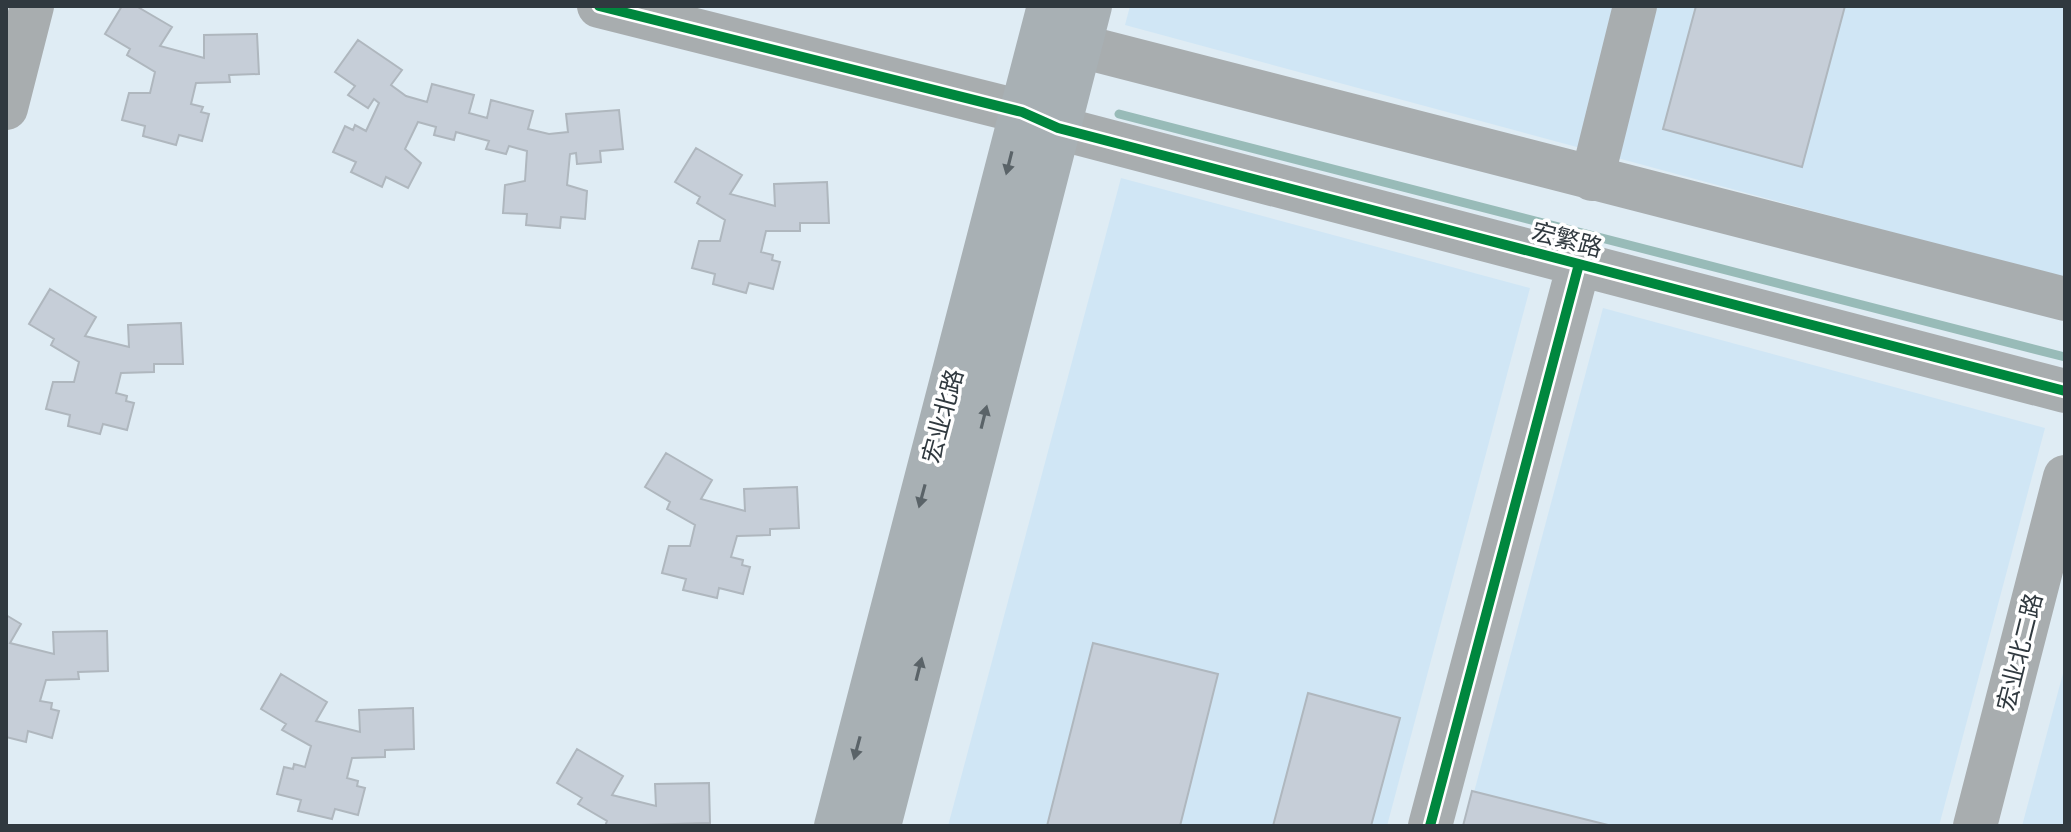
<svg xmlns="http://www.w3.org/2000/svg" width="2071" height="832" viewBox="0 0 2071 832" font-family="'PT Sans Narrow','Noto Sans SC',sans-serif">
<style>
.built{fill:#d0e6f5}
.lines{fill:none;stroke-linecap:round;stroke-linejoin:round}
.stream{stroke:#98bbb8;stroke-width:9}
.building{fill:#c6ced8;stroke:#afb7be;stroke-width:2}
.minor{stroke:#a8adaf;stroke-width:44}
.major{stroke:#a8b0b4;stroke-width:44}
.cycleway-casing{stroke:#fff;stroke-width:15}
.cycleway{stroke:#00873e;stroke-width:10}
.oneway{fill:#5a6368}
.labels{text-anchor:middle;stroke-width:7;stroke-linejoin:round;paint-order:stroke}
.street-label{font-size:24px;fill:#30393f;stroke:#fff}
</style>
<rect width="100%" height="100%" fill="#dfecf4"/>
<path class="built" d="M1130 6H2065V279L1125 25Z
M1121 178 1530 288 1387 826H948Z
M1603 308 2045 428 1939 826H1465Z
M2065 666V826H2022Z"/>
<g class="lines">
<path class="stream" d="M1119 114 2065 357"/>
</g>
<path class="building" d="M122 6H136L172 27 160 46 204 58V35L257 34 259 74 229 75 230 82 196 83 191 104 203 107 201 112 209 114 202 141 179 135 176 145 143 136 145 126 122 120 129 93H150L155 72 127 55 130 49 105 34Z
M1696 6H1845L1802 167 1663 129Z
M358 40 402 70 391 85 406 96 427 102 432 84 474 95 469 113 487 118 491 100 533 111 528 129 549 134 568 132 566 114 619 110 623 149 600 151 601 162 577 164 576 153 570 154 567 185 587 191 585 219 561 217 560 228 526 225 527 214 503 213 505 185 525 181 527 151 509 146 506 154 486 149 489 141 456 132 454 140 434 135 436 127 418 122 405 149 421 163 408 188 386 177 382 187 351 172 356 162 333 152 345 126 353 130 355 125 366 131 379 103 374 99 368 108 348 95 355 86 335 72Z
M696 148 742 175 730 194 775 206 774 184 827 182 829 223H800V231H766L761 252 773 255 772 260 780 262 773 289 749 283 746 293 713 284 715 274 692 268 699 241H720L725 220 697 203 700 197 675 182Z
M50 289 96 317 85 336 129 347 128 325 181 323 183 364H154V372L121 373 116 393 127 396 126 401 134 403 127 430 103 424 100 434 68 426 70 415 46 409 53 382H74L79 362 51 345 54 339 29 324Z
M666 453 712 480 701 499 745 511 744 489 797 487 799 528 770 529V535L737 536 731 557 743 560 742 565 750 567 743 594 719 588 717 598 683 590 686 579 662 573 669 546H690L695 525 667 509 670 502 645 487Z
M6 615 21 624 10 643 54 654 53 632 107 631 108 671 78 672 79 679 46 680 40 701 52 703 51 709 59 711 52 738 28 731 26 742 6 737Z
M1093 643 1218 674 1180 826H1047Z
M281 674 327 702 316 721 360 732 359 710 413 708 414 749 385 750V757L352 758 347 778 358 781 357 786 365 788 358 815 335 809 332 819 298 811 301 800 277 794 284 767 293 769 294 764 305 767 311 746 282 730 286 724 261 709Z
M1308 693 1400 718 1371 826H1273Z
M577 749 623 776 612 795 656 806 655 784 709 783 710 823 605 826 607 821 578 804 582 798 557 783Z
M1472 791 1612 826H1463Z"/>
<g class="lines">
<path class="minor" d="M599 6 1022 112 1058 128 2065 391
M1045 37 2065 299
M6 108 32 6
M1592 179 1635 6
M1430 826 1579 264
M1975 826 2065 477"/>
<path class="major" d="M836 826 1049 6
M879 826 1090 6"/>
<defs>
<path id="cycleway" d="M599 6 1022 112 1058 128 2065 391
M1430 826 1579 264"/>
</defs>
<use href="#cycleway" class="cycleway-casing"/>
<use href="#cycleway" class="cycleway"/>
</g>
<defs><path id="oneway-solid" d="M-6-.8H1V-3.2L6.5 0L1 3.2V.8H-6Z" transform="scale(2)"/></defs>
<g class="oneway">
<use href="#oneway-solid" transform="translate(1009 163) rotate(104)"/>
<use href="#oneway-solid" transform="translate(984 417) rotate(-76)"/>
<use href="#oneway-solid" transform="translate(922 496) rotate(105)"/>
<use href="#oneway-solid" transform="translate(919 669) rotate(-76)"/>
<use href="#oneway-solid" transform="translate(857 748) rotate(105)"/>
</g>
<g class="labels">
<g class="street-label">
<text transform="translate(1567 240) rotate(15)" y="8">宏繁路</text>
<text transform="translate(943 416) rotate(-75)" y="8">宏业北路</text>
<text transform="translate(2020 652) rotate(-76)" y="8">宏业北二路</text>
</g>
</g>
<rect width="2071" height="832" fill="none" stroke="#30393f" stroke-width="16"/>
</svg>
